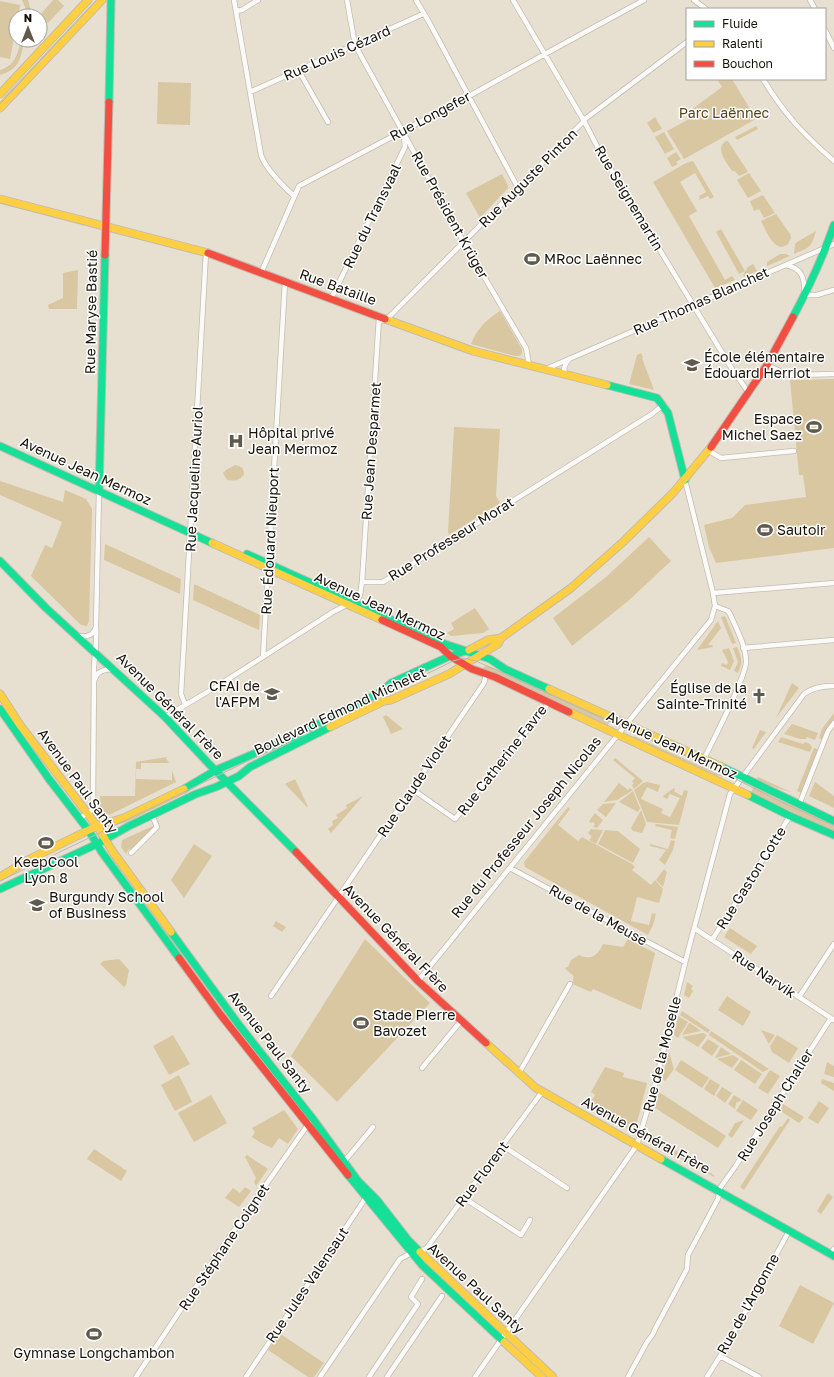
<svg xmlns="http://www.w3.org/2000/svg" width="834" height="1377" viewBox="0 0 834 1377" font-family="'Golos Text',sans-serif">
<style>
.green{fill:#d8c7a1}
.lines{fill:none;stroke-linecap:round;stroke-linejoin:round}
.street-casing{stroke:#c2bcb1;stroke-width:6}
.fast-casing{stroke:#c2bcb1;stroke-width:9}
.slow-casing{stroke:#c2bcb1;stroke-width:9}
.jam-casing{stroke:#c2bcb1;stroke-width:9}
.street{stroke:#fbfaf8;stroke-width:4.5}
.fast{stroke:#16e098;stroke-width:7}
.slow{stroke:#ffcf43;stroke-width:7}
.jam{stroke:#f24e42;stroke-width:7}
.tram{stroke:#bab9b5;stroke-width:1}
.labels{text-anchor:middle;stroke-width:3;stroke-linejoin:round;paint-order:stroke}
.street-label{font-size:14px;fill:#161108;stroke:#fff}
.park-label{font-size:14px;fill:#554419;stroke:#fff}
.poi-label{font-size:14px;fill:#161108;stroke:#fff;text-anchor:start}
</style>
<rect width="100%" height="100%" fill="#e7e0d0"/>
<path class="green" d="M22 0H28L30 7V16H26L25 7Z
M53 0H58L64 6 48 23 40 15Z
M0 1 20 5 18 16H16V26L10 59 0 57Z
M21 40H24C21 58 20 69 0 75V70C15 66 18 53 21 40Z
M717 79H732L756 119 684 159 667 131 691 118 687 113 722 87Z
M158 82 191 83 190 125 157 124Z
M655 117 662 129 653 133 647 123Z
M756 126 758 129 737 140 735 137Z
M664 132 674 149 665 154 655 137Z
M726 141H728L748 172 739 176 735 171H732C727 163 714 148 726 141Z
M676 152 681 159 676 162 678 164 672 167 667 158Z
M693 161 714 197 710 199 708 196 699 200V199L700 198 699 196 706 192 695 173 680 182 697 211 689 216 725 280 732 276 735 280 715 288 653 182 686 163Z
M749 173 761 191 748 198 737 180Z
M502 174 508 186V188L480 218 466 193Z
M763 195 775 213 764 218 759 209 754 211 750 201Z
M776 214 790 234 791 238 788 244C775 255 766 230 761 221Z
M721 229 745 271 739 274 716 232Z
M816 231C811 248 810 247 794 254L795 244 797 242Z
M780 254H786L790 256 767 266V262Z
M753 264 757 271 744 277 743 275 748 267Z
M78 270 77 309H49L48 305 63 298V273Z
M500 311 522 349V353L520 356H515L471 344C476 330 487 319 500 311Z
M641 353 643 358H642L654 390 629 384 637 355Z
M834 379V548L716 563 709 547 704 525 732 518 745 505 806 497 803 475H799L790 380Z
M454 427 500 429 496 496 500 503 449 535 448 532Z
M235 465C241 466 244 468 244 474 240 481 234 481 227 480L223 473 226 470Z
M0 481 63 502 65 490 86 499 92 509 89 621 87 626 81 625 31 576 45 545 52 548 62 522 0 495Z
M649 537 671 561 627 602 572 646 553 618 606 577Z
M105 544 181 579 180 594 104 560Z
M194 584 260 615 259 630 193 600Z
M475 608 489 629 483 633 451 636 447 633 454 629 451 623Z
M725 616 736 643 732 644 721 617Z
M718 621 721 628 708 645H712L713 647 697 650Z
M737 647C742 659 743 661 738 673L734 671 738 662 733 648Z
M729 648 734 661 730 670 721 666 722 663 727 665 728 662 722 650Z
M487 665 610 720 607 727 497 675 481 669Z
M792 683 799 688 776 718Z
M834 713V721L827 730 823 740 819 738 822 729Z
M386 715 403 729 391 734 383 717Z
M792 724 818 733 815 740 807 737 806 739H800L784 734Z
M760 730 766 732 754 749 752 748Z
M635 733 727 773 726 775Z
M634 736 725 777 714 775 724 779 633 738Z
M781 737 803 744 805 742 810 744 812 748 810 752 778 742Z
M814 748 819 750 801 793 797 791Z
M167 757 166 759 169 762 168 763H141V769H136V779L172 780V770L176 782 109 815 99 809 100 796H135L136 762Z
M615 758 643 781 634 789 632 785 634 783 632 782 635 778 613 760Z
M758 777 793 793C780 788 769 786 757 779Z
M295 779 308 807H307L285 784Z
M647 782 660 785 658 792 647 787 641 799 663 809 661 813 670 817 680 798 670 794 667 799 663 797 664 795 674 788 675 789 674 791 682 796 684 790 688 791 679 825 647 822 634 790 643 783Z
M815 782 834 796V808L809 796Z
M619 783 628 790 630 788 633 790 617 800 604 802Z
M754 786 774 797 834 825V831L751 793Z
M633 791 640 808 638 812 619 802Z
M363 796 331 833 328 829 333 825 332 821 338 818 336 815 347 808 346 805Z
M616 803 606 817 597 810 603 804Z
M568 807 570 809 558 825 578 841 582 837 632 864 635 867 632 870 651 885 655 880 663 889 659 903 637 897 631 921 649 925 652 913 656 914 653 925 648 935 525 867 524 862Z
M641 810 646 824 642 833 633 831 631 828Z
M595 813 603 820 597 828 593 827 595 824 593 822 591 823 589 821Z
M656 824 678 827 675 839 670 838 672 830 655 826Z
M153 826 154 828 135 847 128 850 126 854 121 847 122 840Z
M591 829 603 830 596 844 589 840 592 837 588 833Z
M605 830 618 831 640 849 633 863 598 844Z
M671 840 675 841 673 850 665 865 659 860 666 850 650 846V844L668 849Z
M194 844 212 856 184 898 171 880Z
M664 869 667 872 663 887 656 880Z
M276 921 286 927 282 932 273 926Z
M730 928 757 946 751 954 724 937Z
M365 939 430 1003 337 1102 291 1056Z
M628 939 655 953 641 1010 593 989 591 992 572 984C576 972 571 976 565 968L568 967 571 960 579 955C591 961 598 955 603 944L623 947Z
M119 959 129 970 126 985 124 987 100 964 103 961Z
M687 982 693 986 691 989 693 991 689 998 684 995Z
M727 996 751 1012 743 1026 718 1010Z
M682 1011 710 1030 708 1033 680 1015Z
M678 1016 688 1022 678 1038 674 1035Z
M690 1023 701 1031 682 1035 689 1023Z
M761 1030 775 1035 769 1044Z
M711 1031 769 1069 763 1072 709 1035Z
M703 1033 707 1035 698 1047 682 1037Z
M173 1035 190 1064 169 1075 153 1046Z
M777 1035 798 1048 789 1063 772 1052 770 1046Z
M708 1039 719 1046 712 1056 701 1048Z
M721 1047 731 1054 715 1058Z
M669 1052 674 1069 665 1081 662 1078Z
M733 1055 739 1059 732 1068 717 1059Z
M681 1060 709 1078 702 1088 675 1070Z
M741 1060 762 1074 755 1084 734 1070Z
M827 1062 834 1066V1077L824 1074Z
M605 1067 624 1073 623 1077 647 1083 636 1127 628 1129 588 1106 595 1095 591 1092Z
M770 1070 780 1076 768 1094 758 1088Z
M179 1075 192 1102 175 1111 161 1085Z
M710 1079 720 1085 714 1096 704 1089Z
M822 1079 834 1083V1091L821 1083Z
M722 1087 732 1093 725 1103 716 1096Z
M659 1092 726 1136 718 1148 655 1108Z
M211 1095 227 1123 194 1142 178 1113Z
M734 1095 742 1100 736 1103 735 1109 728 1104Z
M743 1100 758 1110 751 1120 736 1111Z
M819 1101 829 1108 818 1124 808 1118Z
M783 1104 804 1117 799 1123 779 1110Z
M284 1110 298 1129 288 1144 279 1138 272 1148 261 1143 252 1137 255 1132 252 1128Z
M788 1118 790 1120 744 1190 740 1187 780 1126 782 1127Z
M744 1120 732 1138 728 1135 735 1123Z
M648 1132 715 1176 714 1177 649 1141 647 1135Z
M94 1149 127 1171 121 1181 87 1159Z
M247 1155 268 1169 256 1186 254 1182 256 1178 245 1157Z
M233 1188 240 1193 245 1187 251 1191 239 1207 225 1198Z
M828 1193 833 1197 821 1214 817 1211Z
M800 1285 834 1303 813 1344 779 1326Z
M279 1333 324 1363 314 1377H308L268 1350Z"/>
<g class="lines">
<defs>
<path id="street" d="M234 0 261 155C265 168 284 187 294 196
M347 0 355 45 462 239 526 348 529 365
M416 0 429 22 518 188
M513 0 584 121 598 148 732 369 749 393
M694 0 706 9
M810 0 815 9
M236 11 242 10 258 0
M825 30 834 48
M299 71 328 122
M763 79C784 114 804 135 834 161
M250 92 423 14
M786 265C804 269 804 279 805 295H817L834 290
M261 273 299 186 469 96 545 54 644 0
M331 299 405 147 404 136
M379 321 387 319 389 317 584 121 585 119 687 42
M767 365 786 374 795 375 834 374
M546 369 834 244
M565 375C563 368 565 364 569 359
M709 451 721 458 794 451
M362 582 379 318
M713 593 834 583
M78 636C87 637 93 636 96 627
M743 648 834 640
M263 657 285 282
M95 679C97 670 107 669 114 669
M185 704 181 694 206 252
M165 717 219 685 333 612 358 599 360 595 362 582H383L652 414 663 405
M704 759C712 742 748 674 746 660 745 644 736 628 730 614L728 611 715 606
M412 789 455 819 546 707 548 702
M799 805 828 731 834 723
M79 819 92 810 93 805 94 667C95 653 97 640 96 626L99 491
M131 853 157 827 152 815
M510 868 685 962
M694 928 834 1020
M712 940 790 816
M418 981 711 620 715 606 713 593 685 480
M271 996 484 683 486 674
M799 997 834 944
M422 1068 461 1021
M519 1073 570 984
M503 1146 567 1188
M343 1163 373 1127
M464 1198 521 1235 530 1220
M830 1254 834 1249
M720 1356 759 1377
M136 1377 221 1249 309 1123
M246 1377 367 1196
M320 1377 400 1259 411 1253 426 1249 542 1092
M369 1377 418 1304 411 1297 422 1279
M387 1377 442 1296
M475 1377 637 1145 655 1084 688 951 730 794 804 694C813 687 823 686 834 686
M628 1377 647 1342 653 1334 655 1329 687 1269 688 1255 718 1199 720 1188 735 1167 831 1018
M707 1377 727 1345 789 1231"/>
<path id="fast" d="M109 102 111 0
M793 317C809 287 823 257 834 225
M607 385 657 398 668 413 685 480
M0 446 212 543
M99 491 105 255
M247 554 445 644 490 659 505 669 549 689
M0 561 46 608 165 717 210 765 296 852
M0 709 49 779 89 831 101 851 179 958
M722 767 834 821
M184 789 216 770 293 737 381 692 391 683 450 656 469 650
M748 795 790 816 834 835
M0 889 97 844 129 826 196 794 216 787 239 776 250 767 330 727
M171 932 239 1025 313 1119 358 1181 377 1200 408 1240 420 1252
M661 1159 834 1256
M348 1175 422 1265 504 1342"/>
<path id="slow" d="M0 94 88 0
M0 108 102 0
M0 199 208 253
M385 319 473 351 607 385
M212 543 382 620
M469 650 488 640 501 638 571 588 623 542 673 493 711 447
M549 689 722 767
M0 694 20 725 97 826 113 852 171 932
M569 712 748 795
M330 727 384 701 391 700 449 674 498 644 501 638
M0 877 28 860 97 826 124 818 184 789
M486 1043 536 1088 661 1159
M420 1252 553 1377
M504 1342 542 1377"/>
<path id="jam" d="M208 253 385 319
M105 255 109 102
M711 447 767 365 793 317
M382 620 441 647 450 656 472 669 495 677 569 712
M296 852 418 981 486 1043
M179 958 220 1014 348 1175"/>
</defs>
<use href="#street" class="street-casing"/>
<use href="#fast" class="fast-casing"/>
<use href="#slow" class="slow-casing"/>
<use href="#jam" class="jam-casing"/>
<use href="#street" class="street"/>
<use href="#fast" class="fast"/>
<use href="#slow" class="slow"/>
<use href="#jam" class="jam"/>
<path class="tram" d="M0 104 97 0
M0 881 339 717 453 661 464 658 476 661 728 775 775 799 834 826"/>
</g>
<defs>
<symbol id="stadium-bare" viewBox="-9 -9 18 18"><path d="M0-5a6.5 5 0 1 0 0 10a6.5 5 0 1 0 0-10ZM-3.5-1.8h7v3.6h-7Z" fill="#5f594e" stroke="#fff" stroke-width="2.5" paint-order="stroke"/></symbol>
<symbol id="school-bare" viewBox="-9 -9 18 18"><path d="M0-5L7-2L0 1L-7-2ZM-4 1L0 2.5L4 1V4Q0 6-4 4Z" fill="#5f594e" stroke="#fff" stroke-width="2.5" paint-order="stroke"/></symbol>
<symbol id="hospital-bare" viewBox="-9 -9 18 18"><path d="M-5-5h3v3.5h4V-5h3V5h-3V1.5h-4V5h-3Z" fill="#5f594e" stroke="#fff" stroke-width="2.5" paint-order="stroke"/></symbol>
<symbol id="university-bare" viewBox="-9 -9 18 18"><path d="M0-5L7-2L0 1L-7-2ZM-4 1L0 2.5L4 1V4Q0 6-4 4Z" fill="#5f594e" stroke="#fff" stroke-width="2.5" paint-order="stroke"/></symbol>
<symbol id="church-bare" viewBox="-9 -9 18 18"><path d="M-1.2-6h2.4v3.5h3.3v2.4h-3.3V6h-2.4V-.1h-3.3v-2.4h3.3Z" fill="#5f594e" stroke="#fff" stroke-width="2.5" paint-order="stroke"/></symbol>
</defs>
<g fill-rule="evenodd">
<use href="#stadium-bare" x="521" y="248" width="22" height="22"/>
<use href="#school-bare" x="681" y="354" width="22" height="22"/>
<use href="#stadium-bare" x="803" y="416" width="22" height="22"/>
<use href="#hospital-bare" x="225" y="430" width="22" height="22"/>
<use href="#stadium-bare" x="754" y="519" width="22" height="22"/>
<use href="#university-bare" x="261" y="683" width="22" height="22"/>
<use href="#church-bare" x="748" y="685" width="22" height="22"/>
<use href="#stadium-bare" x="35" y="832" width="22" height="22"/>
<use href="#university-bare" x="26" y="894" width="22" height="22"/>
<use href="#stadium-bare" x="350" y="1012" width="22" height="22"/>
<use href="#stadium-bare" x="83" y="1323" width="22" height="22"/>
</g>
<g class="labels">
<g class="street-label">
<text transform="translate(337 53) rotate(-24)" y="5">Rue Louis Cézard</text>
<text transform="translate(430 116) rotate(-28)" y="5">Rue Longefer</text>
<text transform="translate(528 178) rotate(-45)" y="5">Rue Auguste Pinton</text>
<text transform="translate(629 198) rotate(59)" y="5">Rue Seignemartin</text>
<text transform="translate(450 215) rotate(61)" y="5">Rue Président Krüger</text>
<text transform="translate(372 216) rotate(-64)" y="5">Rue du Transvaal</text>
<text transform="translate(338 287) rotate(20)" y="5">Rue Bataille</text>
<text transform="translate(701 301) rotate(-24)" y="5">Rue Thomas Blanchet</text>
<text transform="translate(91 312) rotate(-89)" y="5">Rue Maryse Bastié</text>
<text transform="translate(371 451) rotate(-86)" y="5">Rue Jean Desparmet</text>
<text transform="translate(86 471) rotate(25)" y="5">Avenue Jean Mermoz</text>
<text transform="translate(194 479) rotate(-87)" y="5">Rue Jacqueline Auriol</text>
<text transform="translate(451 539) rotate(-32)" y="5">Rue Professeur Morat</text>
<text transform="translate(270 541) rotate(-87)" y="5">Rue Édouard Nieuport</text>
<text transform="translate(380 606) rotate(25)" y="5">Avenue Jean Mermoz</text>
<text transform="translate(170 706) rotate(45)" y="5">Avenue Général Frère</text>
<text transform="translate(340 711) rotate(-25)" y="5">Boulevard Edmond Michelet</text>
<text transform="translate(672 745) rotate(25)" y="5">Avenue Jean Mermoz</text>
<text transform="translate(502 760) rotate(-52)" y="5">Rue Catherine Favre</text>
<text transform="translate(78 781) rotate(54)" y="5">Avenue Paul Santy</text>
<text transform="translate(414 786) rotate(-56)" y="5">Rue Claude Violet</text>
<text transform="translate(526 827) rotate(-51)" y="5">Rue du Professeur Joseph Nicolas</text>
<text transform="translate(751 878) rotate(-58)" y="5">Rue Gaston Cotte</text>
<text transform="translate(598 915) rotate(29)" y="5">Rue de la Meuse</text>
<text transform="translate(396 938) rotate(46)" y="5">Avenue Général Frère</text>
<text transform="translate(764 974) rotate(34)" y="5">Rue Narvik</text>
<text transform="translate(270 1042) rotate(52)" y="5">Avenue Paul Santy</text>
<text transform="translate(662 1054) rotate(-76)" y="5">Rue de la Moselle</text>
<text transform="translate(775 1105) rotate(-58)" y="5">Rue Joseph Chalier</text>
<text transform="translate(646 1135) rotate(29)" y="5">Avenue Général Frère</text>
<text transform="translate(482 1174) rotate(-53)" y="5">Rue Florent</text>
<text transform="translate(224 1247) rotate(-56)" y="5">Rue Stéphane Coignet</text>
<text transform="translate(307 1285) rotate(-56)" y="5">Rue Jules Valensaut</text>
<text transform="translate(476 1288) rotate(43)" y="5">Avenue Paul Santy</text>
<text transform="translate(748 1304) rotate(-61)" y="5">Rue de l'Argonne</text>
</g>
<g class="park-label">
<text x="724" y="118">Parc Laënnec</text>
</g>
<g class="poi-label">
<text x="544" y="264">MRoc Laënnec</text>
<text x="704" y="362">École élémentaire<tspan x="704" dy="16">Édouard Herriot</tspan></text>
<text x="802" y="424" text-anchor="end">Espace<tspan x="802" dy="16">Michel Saez</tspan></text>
<text x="248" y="438">Hôpital privé<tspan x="248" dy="16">Jean Mermoz</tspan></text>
<text x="777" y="535">Sautoir</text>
<text x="260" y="691" text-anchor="end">CFAI de<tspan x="260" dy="16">l'AFPM</tspan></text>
<text x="747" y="693" text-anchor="end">Église de la<tspan x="747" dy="16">Sainte-Trinité</tspan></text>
<text x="46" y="867" text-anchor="middle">KeepCool<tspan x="46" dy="16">Lyon 8</tspan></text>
<text x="49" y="902">Burgundy School<tspan x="49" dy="16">of Business</tspan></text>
<text x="373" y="1020">Stade Pierre<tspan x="373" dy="16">Bavozet</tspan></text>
<text x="94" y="1358" text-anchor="middle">Gymnase Longchambon</text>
</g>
</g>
<rect x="686" y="8" width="140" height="72" fill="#ffffff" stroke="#a2a09c"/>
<rect x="694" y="21" width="20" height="6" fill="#16e098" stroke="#a2a09c"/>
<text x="722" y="28" font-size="12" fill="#161108">Fluide</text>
<rect x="694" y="41" width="20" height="6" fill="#ffcf43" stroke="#a2a09c"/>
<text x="722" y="48" font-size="12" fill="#161108">Ralenti</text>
<rect x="694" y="61" width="20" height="6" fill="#f24e42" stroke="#a2a09c"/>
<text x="722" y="68" font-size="12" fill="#161108">Bouchon</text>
<g transform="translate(28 28)"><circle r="19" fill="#ffffff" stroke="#a2a09c"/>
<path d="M0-3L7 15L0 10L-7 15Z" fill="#5f594e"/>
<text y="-6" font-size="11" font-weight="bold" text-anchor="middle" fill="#161108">N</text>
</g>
</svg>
